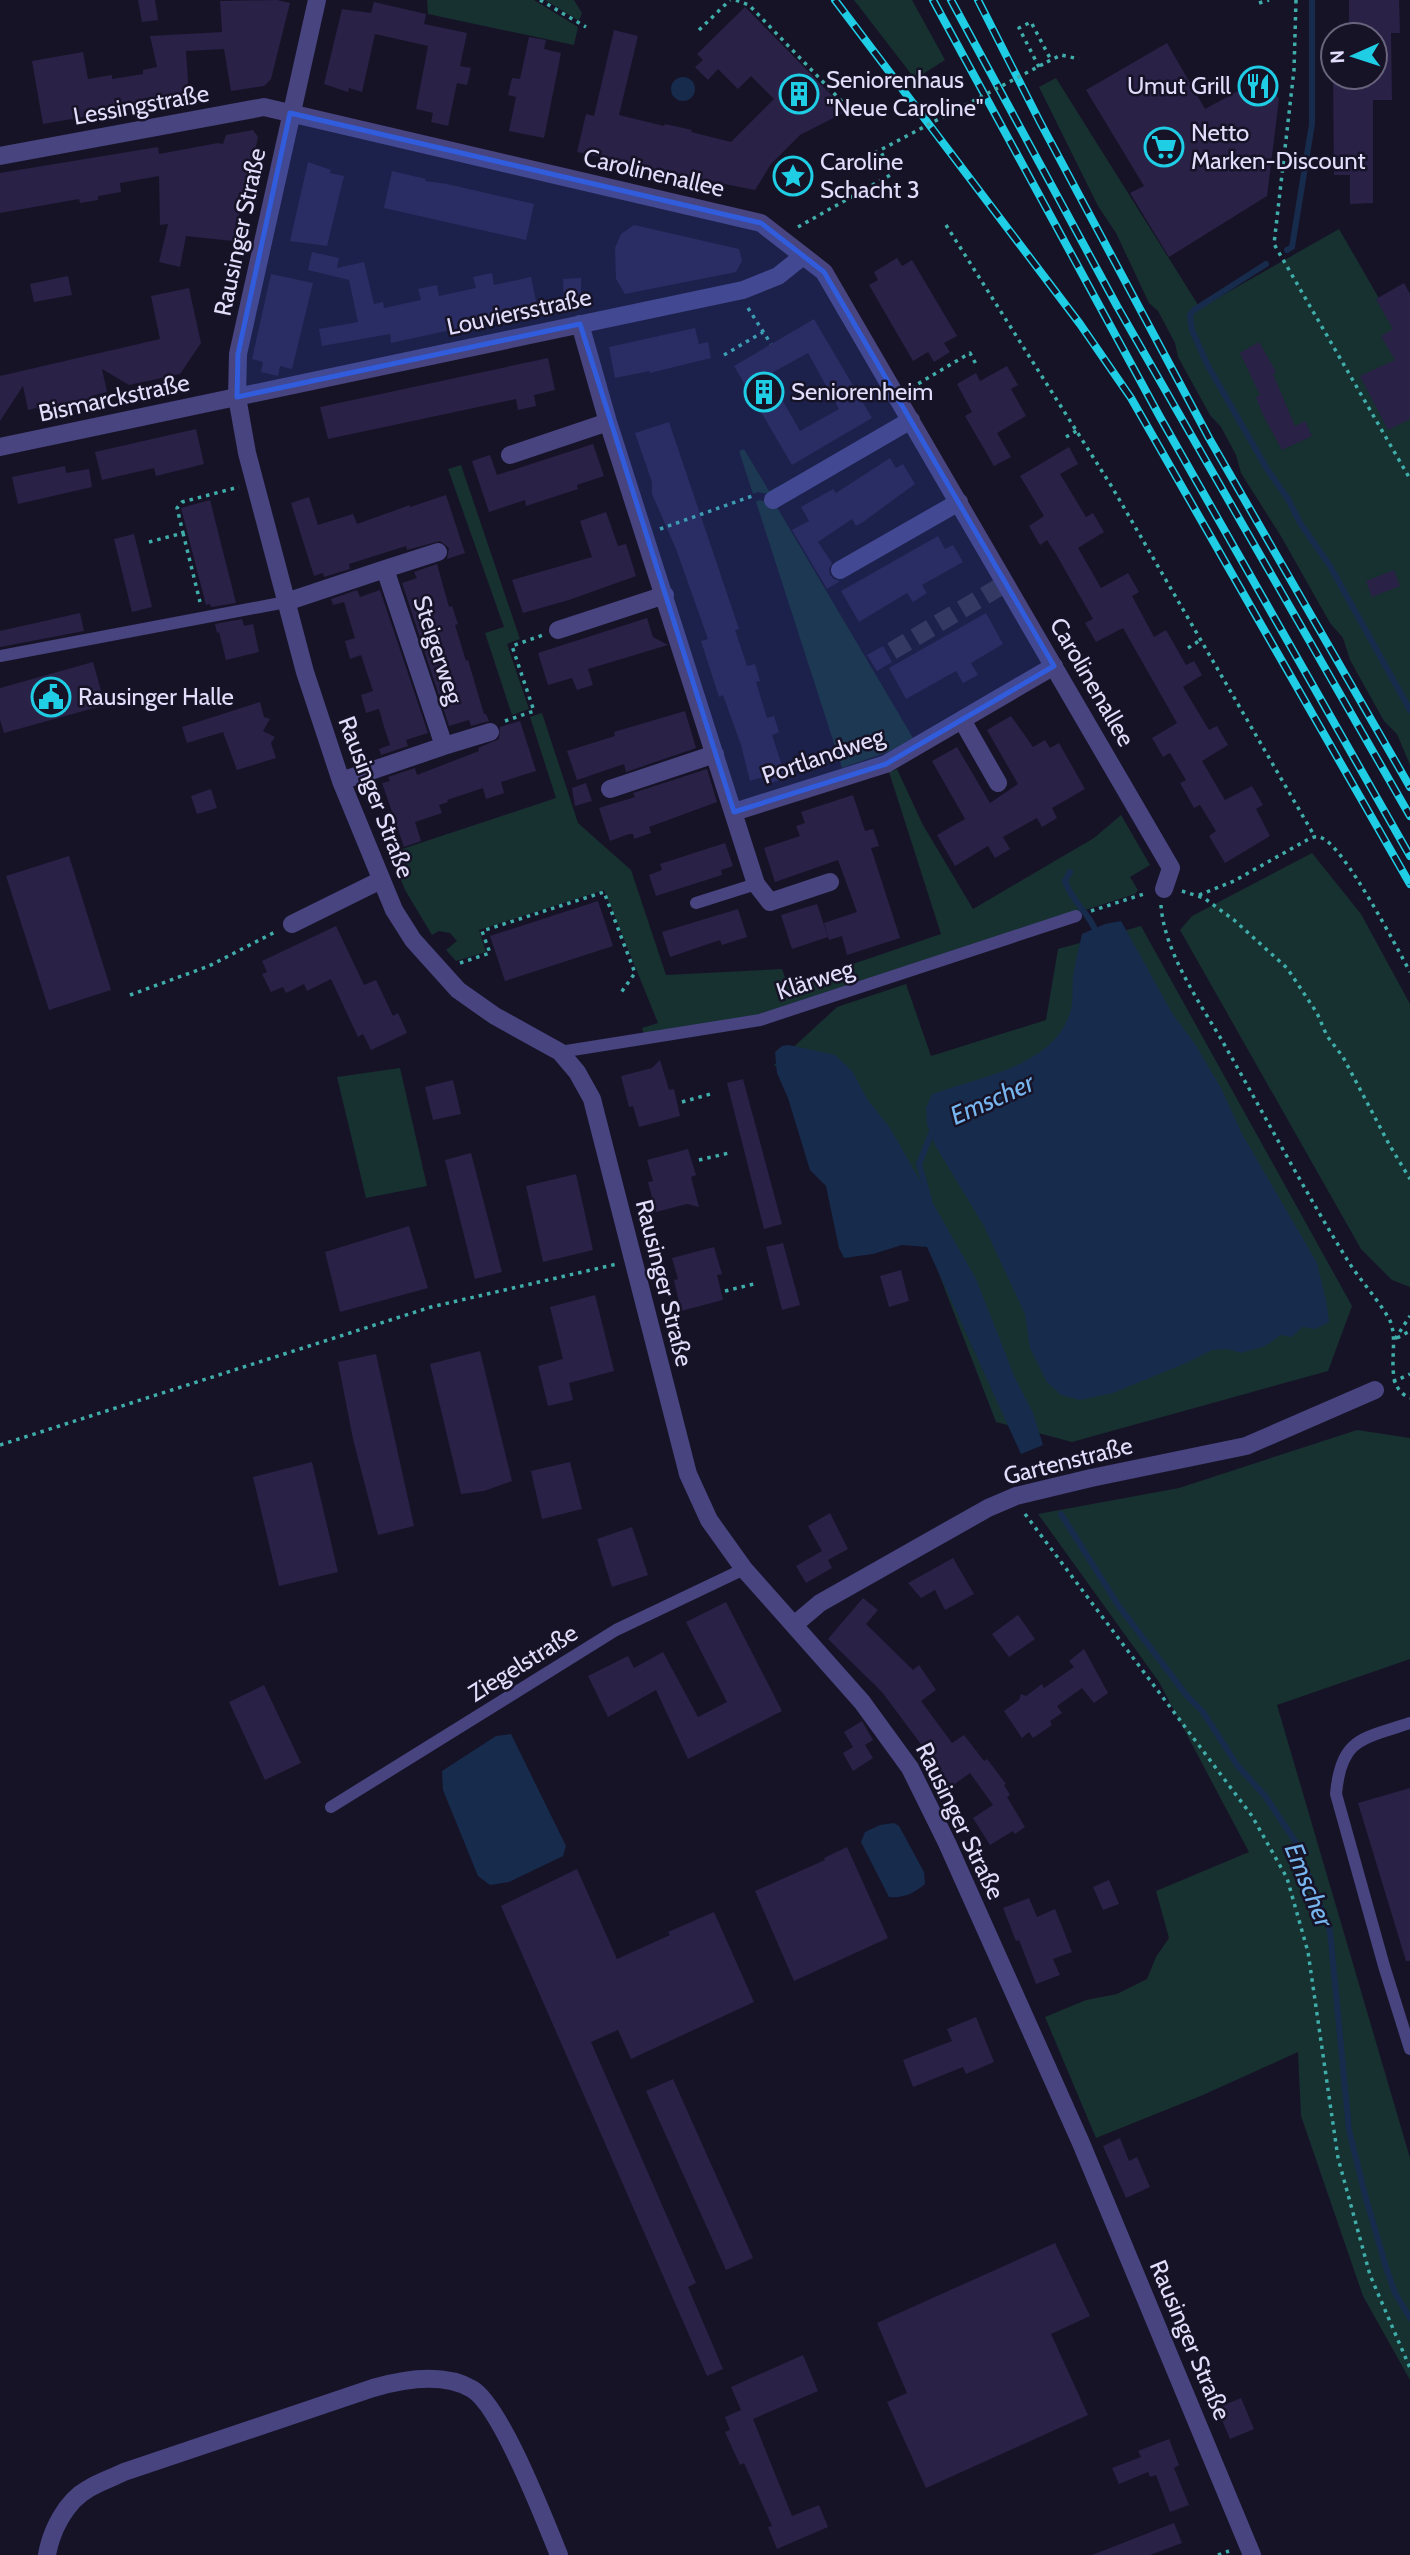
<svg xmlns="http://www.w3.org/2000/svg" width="1410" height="2555" viewBox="0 0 1410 2555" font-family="Cabin,sans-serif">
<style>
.green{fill:#173030}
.water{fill:#172b4c}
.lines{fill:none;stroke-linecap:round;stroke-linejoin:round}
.stream{stroke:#172b4c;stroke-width:6}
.building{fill:#292146;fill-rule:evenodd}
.minor-tunnel{stroke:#353147;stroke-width:18;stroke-dasharray:18 9;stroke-linecap:butt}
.path{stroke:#3fada9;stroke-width:3.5;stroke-dasharray:3.5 5;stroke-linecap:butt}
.service{stroke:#474480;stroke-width:12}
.minor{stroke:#474480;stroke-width:18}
.rail-casing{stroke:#1fcde5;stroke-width:8}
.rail{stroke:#171327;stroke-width:5;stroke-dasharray:16;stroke-linecap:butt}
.path-bridge{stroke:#3fada9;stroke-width:3.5;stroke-dasharray:3.5 5;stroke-linecap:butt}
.marked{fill:#315cdc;fill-opacity:0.2;stroke:#315cdc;stroke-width:5;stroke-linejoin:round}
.labels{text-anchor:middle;stroke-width:5;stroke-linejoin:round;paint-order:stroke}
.poi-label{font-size:24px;fill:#e1ddfb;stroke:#171327;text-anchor:start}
.street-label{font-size:24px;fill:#e1ddfb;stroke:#171327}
.water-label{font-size:26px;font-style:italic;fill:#77b5ef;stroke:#171327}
</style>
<rect width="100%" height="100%" fill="#171327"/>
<path class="green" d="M427 0H534L578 27 574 45 428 14Z
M545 0H574L582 13 579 21Z
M854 0H912L945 60 915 79Z
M1056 78 1200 308 1339 229 1410 352V765L1397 734 1384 721 1350 660 1343 638 1330 623 1282 538 1241 473 1236 455 1221 427 1210 415 1178 357 1175 343 1158 311 1149 303 1116 233 1098 206 1039 87Z
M744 449 769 491 798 476 772 495 758 492 753 494 739 451Z
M461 465 520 639 507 644 529 709 512 715 485 633 504 627 448 469Z
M759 500 775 504 913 738 891 751 842 768 756 502Z
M542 713 578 823 631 870 666 975 782 969 788 986 941 934 889 772 897 769 923 825 973 909 1094 838 1121 815 1150 865 1130 877 1138 890 1135 894 768 1013 644 1034 642 1028 658 1023 604 890 479 930 486 952 456 961 446 950 457 941 450 933 439 931 432 935 405 890 390 853 556 798 530 717Z
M1312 853 1361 914 1410 1004V1287L1392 1280 1361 1249 1180 930 1192 916Z
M1141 926 1352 1306 1328 1371 1072 1442 996 1422 884 1131 774 1065 837 1007 906 984 931 1056 1046 1020 1058 949Z
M400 1068 427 1186 366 1198 337 1077Z
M1357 1430 1410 1438V1659L1277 1705 1410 2158V2380L1363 2296 1301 2116 1298 2052 1203 2095 1096 2138 1045 2017 1086 2000 1117 1994 1147 1979 1156 1957 1169 1938 1156 1891 1249 1852 1159 1682 1038 1514 1179 1488Z"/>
<path class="water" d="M671 89a12 12 0 1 1 24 0a12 12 0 1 1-24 0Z
M1121 921 1172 1013 1195 1044 1222 1090 1241 1132 1317 1263 1326 1300 1329 1322 1315 1329 1302 1327 1292 1337 1281 1335 1265 1346 1241 1353 1228 1349 1212 1350 1186 1363 1113 1393 1080 1400 1061 1395 1047 1382 1030 1348 1025 1314 984 1226 935 1145 927 1124 926 1108 932 1094C981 1076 1060 1066 1072 1005 1073 996 1072 986 1073 977 1075 963 1079 948 1082 934L1105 924Z
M789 1045 835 1055 852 1071 867 1099 890 1128 976 1279 1015 1378 1033 1413 1043 1445 1021 1454 927 1247 902 1245 873 1254 844 1258 839 1248 826 1186 810 1170 788 1098 777 1073 775 1052 782 1046Z
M511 1734 566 1846 563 1856 509 1882 490 1885 478 1876 443 1790 442 1771 496 1736Z
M894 1823 899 1826 924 1872 925 1884C913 1894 904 1898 889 1897L861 1842 865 1832 880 1825Z"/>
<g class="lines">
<path class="stream" d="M1287 250 1292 247 1312 124V0
M1266 264 1194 310 1190 315 1192 330 1207 364 1267 469 1288 499 1300 523 1330 566 1410 710
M1070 872 1065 881C1073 904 1091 914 1097 935
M929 1200 919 1164 934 1127
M1061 1514 1118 1605 1187 1696 1203 1712 1237 1765 1265 1796 1295 1841 1330 1931 1349 2130 1365 2195 1386 2267 1395 2293 1410 2318"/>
</g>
<path class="building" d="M138 0H155L158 20 142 22Z
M277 0 290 3 271 79 264 86 231 91 224 49 186 51 189 96 162 97 163 103 43 124 32 61 83 52 88 79 112 75V79L143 74V70L157 67 150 36 222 32 220 1Z
M1349 0H1399L1400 33H1391L1392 100H1373V203L1350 204V175H1334L1333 77H1375V35H1349Z
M374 2 426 14 424 24 467 33 460 66 471 68 467 85 457 83 448 126 431 122 433 113 416 109 428 46 375 34 362 92 349 88 348 92 324 84 342 9 371 13Z
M745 7 847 111 800 135 771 164 755 190 674 174 673 177H665L641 166 577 152 586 114 594 116 614 30 638 36 619 115 664 126 665 124 692 130 691 132 731 142 774 99 751 76 738 89 718 69 708 80 695 67 703 60 697 54Z
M529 37 546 40 544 49 561 53 544 138 509 131 516 97 508 95 512 78 520 79Z
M1167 43 1205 109 1264 77 1279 99 1267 196 1169 257 1130 193 1144 186 1086 90Z
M253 130 258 137 250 174H252L245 190 233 241 186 236 180 267 159 262 168 224 160 225 159 176 120 183 121 192 98 196V200L80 203 79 199 0 213V173L158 147 159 154 218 143 223 144 226 135Z
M308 162 331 170 330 173 344 176 327 246 290 241Z
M392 171 426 179 425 181 447 184 534 204 526 240 384 208Z
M634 225 739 249 742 261 736 272 625 294 616 279 615 248 621 234Z
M312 252 339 258 337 268 364 262 374 304 383 302 384 308 421 300 418 289 437 285 439 296 476 288 473 277 492 273 494 285 531 277 538 311 391 343 390 334 322 346 319 329 358 322 349 280 308 270Z
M897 258 902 266 912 260 957 336 944 343 950 352 934 362 928 352 913 361 869 285 878 280 874 272Z
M271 274 313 283 292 369 280 366 278 376 261 372 263 362 252 359Z
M68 276 72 295 34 302 30 284Z
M581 278V308H564L563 279Z
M1404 283 1410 294V419L1388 430 1360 376 1395 360 1381 336 1393 329 1376 299Z
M189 288 201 343 180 374 129 385 102 369 107 392 91 396 92 398 45 408 44 406 28 410 23 386 0 421V376L160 339 151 296Z
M814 319 872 418 792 465 734 366ZM808 353 839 409 800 431 768 375Z
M695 328 699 344 708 342 711 358 650 373V371L615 378 609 347Z
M1259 342 1276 372 1273 374 1295 426 1305 421 1312 436 1282 450 1262 413 1256 397 1260 395 1240 353Z
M548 358 555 390 534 395 536 406 518 410 516 399 328 439 320 407Z
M1007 366 1018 385 1011 389 1026 416 997 433 1011 457 994 466 965 416 972 412 957 384 976 373 980 381Z
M669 422 739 629 735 630 747 666 755 664 760 681 756 682 767 718 774 716 779 732 772 735 786 778 768 784 766 776 750 781 741 745 723 695 719 697 701 641 708 639 676 549 652 494V482L635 433Z
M196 429 204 464 156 476 154 468 102 480 95 452Z
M593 444 604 476 577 485 578 489 526 506 525 500 489 512 472 461 490 455 497 475Z
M1069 447 1078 464 1060 474 1086 517 1093 513 1104 532 1078 548 1101 588 1128 573 1139 592 1132 596 1154 637 1166 630 1186 665 1194 661 1202 675 1183 687 1209 730 1217 726 1228 745 1202 761 1225 800 1252 786 1263 805 1256 809 1270 836 1225 863 1209 836 1216 831 1200 805 1194 808 1180 783 1186 780 1170 753 1163 757 1152 738 1177 723 1123 628 1096 642 1085 623 1093 619 1056 554 1047 540 1040 545 1029 526 1044 516 1020 476Z
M890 458 896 468 903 464 915 484 863 522 856 526 852 519 818 542 832 563 829 569 830 575 834 579 840 581 827 589 792 530 809 521 801 507 833 489 836 493Z
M65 466 66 473 89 469 92 487 18 504 12 477Z
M446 495 465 553 447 559 449 548 440 541 407 550 406 546 349 564 350 569 324 577 323 573 314 576 291 503 309 497 318 525 353 514 357 524 410 505V507Z
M210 500 236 603 211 607 210 604 206 605 181 508Z
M606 512 618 546 626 544 636 576 569 600 523 613 512 580 592 557 580 521Z
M134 534 152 607 132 612 114 539Z
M938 536 945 549 953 545 963 562 922 585 927 593 913 602 907 593 859 622 841 591Z
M437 564 449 607 452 606 458 624 455 625 466 661 468 660 484 714H486L489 721 471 726 469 720 449 726 402 583 417 578 414 572Z
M1394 570 1400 586 1372 597 1366 581Z
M357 590 360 597 380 590 428 733 406 740 408 746 381 755 379 749 390 745 384 727 379 709 366 713 361 695 373 691 361 655 350 659 345 641 355 638 344 602 333 605 331 599Z
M80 613 84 631 0 647V631Z
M986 613 1003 644 971 663 978 675 963 683 956 671 906 699 889 668Z
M647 618 653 637 668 645 588 669 593 685 577 690 572 678 548 685 538 653Z
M242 619 244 626 253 624 259 652 226 660 219 632 217 633 215 624Z
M883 646 892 662 877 671 867 655Z
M93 662 105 705 4 733 0 720V688Z
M260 702 264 717 270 719 263 731 275 737 271 743 276 758 237 770 223 732 187 743 182 727Z
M685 711 696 748 626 772 624 764 577 780 567 751 615 736 614 732Z
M1011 716 1033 747 1045 740 1050 748 1059 743 1085 789 1052 808 1057 818 1042 827 1037 818 1003 837 1010 849 995 858 988 846 955 866 937 835 965 819 932 761 957 747 990 803 1018 784 987 730Z
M520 721 536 771 501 782 504 793 486 799 483 788 447 800 448 802 439 805 442 813 415 822 421 841 404 847 382 783 390 781 388 777 415 768 417 775 479 751 478 748 499 739 500 727Z
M707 769 717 802 649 827 651 833 634 839 633 834H629L610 841 599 808 635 797 633 793Z
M586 783 592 801 575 806 572 788Z
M211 789 217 808 197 814 191 796Z
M853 795 865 831 873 829 876 837 879 846 871 848 900 938 847 955 842 936 829 940 824 923 857 912 838 860 775 882 764 848 800 836 796 826 805 823 801 812Z
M725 843 733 866 721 870 722 875 656 896 649 875 662 870 660 864Z
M69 856 111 990 49 1010 6 876Z
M598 901 613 946 505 981 490 936Z
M817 904 828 937 792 949 781 915Z
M738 909 747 937 722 945 720 940 670 957 662 932Z
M336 926 364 985 376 980 393 1016 398 1013 407 1033 371 1050 363 1034 358 1037 331 979 307 991 304 984 286 993 283 987 271 992 262 974 267 972 262 961Z
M660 1060 669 1090 674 1089 680 1116 639 1127 633 1106 629 1107 621 1076 652 1068Z
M743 1079 782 1224 764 1229 727 1083Z
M453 1080 461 1114 433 1120 425 1087Z
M688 1149 696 1175 691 1177 699 1207 687 1204 656 1212 648 1182 653 1181 647 1160Z
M471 1153 502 1272 475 1279 445 1160Z
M576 1174 593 1250 543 1262 526 1186Z
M409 1226 428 1288 340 1312 325 1252Z
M783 1243 800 1305 782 1310 766 1247Z
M714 1247 722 1274 717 1275 723 1300 681 1311 674 1280 678 1279 672 1258Z
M901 1270 909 1301 889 1307 880 1276Z
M595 1295 614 1371 569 1383 573 1400 548 1406 538 1366 563 1359 550 1307Z
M480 1351 512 1481 484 1491 461 1494 430 1364Z
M376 1354 414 1526 378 1535 353 1439 338 1362Z
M312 1462 338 1572 279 1586 253 1477Z
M570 1462 582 1509 542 1519 531 1471Z
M830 1513 848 1549 828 1560 832 1568 806 1583 796 1566 822 1551 808 1526Z
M632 1527 648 1575 612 1587 597 1539Z
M953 1558 974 1594 945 1610 935 1590 921 1598 908 1583Z
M863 1598 878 1610 866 1624 913 1670 919 1665 936 1690 921 1701 952 1743 964 1735 984 1761 987 1759 1006 1784 1004 1785 1010 1795 1007 1797 1025 1827 1015 1834 1013 1831 990 1845 973 1818 993 1805 970 1773 952 1786 882 1692 828 1639Z
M726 1602 782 1711 688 1759 656 1690 608 1717 588 1676 628 1656 634 1668 663 1652 698 1717 727 1702 686 1622Z
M1018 1615 1035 1639 1009 1657 992 1634Z
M1084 1649 1108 1693 1094 1703 1082 1688 1057 1706 1062 1713 1050 1721 1052 1725 1033 1738 1029 1732 1022 1738 1004 1711 1019 1700 1021 1694 1026 1696 1042 1684 1044 1688 1074 1667 1069 1661Z
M264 1685 301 1763 265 1780 229 1702Z
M862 1721 873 1740 865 1745 873 1758 853 1771 843 1753 853 1747 844 1732Z
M1410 1788V1961H1406L1358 1803Z
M847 1847 888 1938 794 1981 755 1891 825 1860 824 1858Z
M577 1869 617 1959 670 1935 668 1932 714 1912 754 2002 631 2059 618 2030 591 2042 696 2283 688 2287 723 2369 707 2376 501 1906Z
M1109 1880 1119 1904 1103 1910 1093 1887Z
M1029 1898 1037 1917 1055 1909 1072 1952 1053 1959 1060 1975 1036 1984 1019 1940 1016 1941 1003 1908Z
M976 2017 994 2062 966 2074 963 2067 913 2087 903 2060 952 2041 947 2029Z
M673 2079 753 2258 726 2270 646 2091Z
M1120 2138 1129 2161 1137 2157 1150 2187 1126 2198 1103 2146Z
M1055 2243 1090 2316 1051 2334 1088 2415 926 2488 887 2402 907 2393 877 2323Z
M803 2355 818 2391 753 2419 792 2516 819 2505 828 2527 777 2549 768 2527 772 2526 744 2463 740 2465 725 2432 730 2430 725 2417 741 2410 731 2387Z
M1241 2398 1254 2429 1230 2439 1217 2408Z
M1169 2439 1179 2465 1174 2468 1189 2505 1170 2512 1156 2475 1150 2477 1148 2472 1119 2484 1112 2468 1141 2457 1138 2451Z
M1174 2523 1182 2543 1150 2555H1092Z"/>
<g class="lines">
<path class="minor-tunnel" d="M892 651 1006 583"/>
<path class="path" d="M540 0 586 27
M736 0 749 5 852 112
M1296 0 1294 70 1274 244 1410 479
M1259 3 1269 0
M699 30 730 0
M1047 62 1061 55 1079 59
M1039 67 1019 28 1031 22 1051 60
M946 225 1112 487 1315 837
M798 227 892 174 880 150
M748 308 771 344
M724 355 763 332
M911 388 970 353 977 366
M1066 437 1078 430
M660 529 755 495
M183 533 200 602
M149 542 183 533 177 508 182 502 239 487
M1188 648 1202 639
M505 721 534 711 512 646 543 635
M1182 891 1204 898 1234 920 1287 968 1317 1013 1327 1036 1343 1057 1390 1146 1410 1179
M1199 895 1234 881 1307 840C1311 838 1317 835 1322 838 1345 848 1396 946 1410 972
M1161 905C1164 952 1200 1003 1224 1044 1265 1116 1304 1190 1348 1261 1360 1280 1376 1297 1388 1317 1403 1340 1379 1385 1410 1398
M1091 911 1147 893
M460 963 490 953 482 931 604 892 635 973 620 994
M130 995 209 966 275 932
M682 1102 714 1093
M699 1160 729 1153
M725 1291 758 1283
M1397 1338 1410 1331
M1395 1339 1410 1316
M1393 1382 1410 1374
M0 1445 431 1307 617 1264
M1025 1514 1252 1816 1287 1878 1308 1952 1338 2158 1370 2275 1410 2368
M1218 2555 1229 2551"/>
<path class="service" d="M0 656 286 602
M696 903 756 884
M560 1052 760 1020 1076 916
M1410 1723C1363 1739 1341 1737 1336 1794L1384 1966 1410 2049
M331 1807 616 1630 744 1569"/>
<path class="minor" d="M317 0 238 354 237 397 247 453 305 672 341 781 394 910 413 940 458 990 495 1016 560 1052 577 1072 592 1099 688 1474 709 1520 744 1569 862 1702 910 1768 947 1843 1081 2143 1252 2555
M0 156 264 107 761 223 824 272 1171 868 1164 889
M580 324 608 422 756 884 770 902 830 882
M0 447 743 290 778 276 803 256
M510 455 608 422
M773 500 911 420
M385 569 438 552
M840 570 959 502
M286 602 385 569 444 746 341 781
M558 630 665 595
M962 720 998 783
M444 746 490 732
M610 789 715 754
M734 812 886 764 1054 666
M292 924 381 880
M794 1625 820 1603 988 1508 1016 1496 1091 1478 1246 1446 1375 1390
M47 2555C51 2531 66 2501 88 2489 99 2482 112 2478 124 2472L373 2388C404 2379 443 2372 472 2389 501 2406 545 2521 559 2555"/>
<defs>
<path id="rail" d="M835 0 1080 324 1131 398 1410 884
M933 0 1160 417 1410 856
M951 0 1117 306 1410 816
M978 0 1040 122 1209 438 1410 787"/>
</defs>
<use href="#rail" class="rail-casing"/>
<use href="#rail" class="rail"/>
<path class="path-bridge" d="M867 157 1047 62"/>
</g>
<path class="marked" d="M290 113 761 223 824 272 1054 666 886 764 734 812 580 324 237 397 238 354Z"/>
<defs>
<symbol id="restaurant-ring" viewBox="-11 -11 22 22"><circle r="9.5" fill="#171327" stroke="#1fcde5" stroke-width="1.5"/><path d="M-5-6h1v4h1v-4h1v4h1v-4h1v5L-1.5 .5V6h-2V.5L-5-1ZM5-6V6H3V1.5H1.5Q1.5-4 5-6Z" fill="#1fcde5"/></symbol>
<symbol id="building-ring" viewBox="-11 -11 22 22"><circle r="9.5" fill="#171327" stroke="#1fcde5" stroke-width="1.5"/><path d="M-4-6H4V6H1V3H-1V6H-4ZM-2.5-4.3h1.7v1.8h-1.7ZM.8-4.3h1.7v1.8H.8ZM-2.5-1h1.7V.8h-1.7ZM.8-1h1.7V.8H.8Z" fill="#1fcde5"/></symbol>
<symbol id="supermarket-ring" viewBox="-11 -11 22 22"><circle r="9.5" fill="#171327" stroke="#1fcde5" stroke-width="1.5"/><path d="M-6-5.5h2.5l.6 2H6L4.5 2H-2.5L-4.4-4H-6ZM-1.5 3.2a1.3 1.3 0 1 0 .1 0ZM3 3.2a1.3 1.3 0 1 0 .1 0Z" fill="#1fcde5"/></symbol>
<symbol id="sight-ring" viewBox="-11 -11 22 22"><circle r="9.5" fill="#171327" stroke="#1fcde5" stroke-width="1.5"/><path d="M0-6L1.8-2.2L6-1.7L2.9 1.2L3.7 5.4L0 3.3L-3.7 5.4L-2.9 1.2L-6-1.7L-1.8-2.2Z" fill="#1fcde5"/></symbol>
<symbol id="civic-ring" viewBox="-11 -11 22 22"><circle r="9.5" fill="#171327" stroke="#1fcde5" stroke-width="1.5"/><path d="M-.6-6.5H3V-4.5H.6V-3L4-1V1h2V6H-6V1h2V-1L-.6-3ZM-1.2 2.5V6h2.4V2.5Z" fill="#1fcde5"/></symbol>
</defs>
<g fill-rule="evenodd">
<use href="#restaurant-ring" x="1236" y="64" width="44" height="44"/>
<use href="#building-ring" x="777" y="72" width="44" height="44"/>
<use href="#supermarket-ring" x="1142" y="125" width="44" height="44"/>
<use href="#sight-ring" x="771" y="154" width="44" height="44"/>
<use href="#building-ring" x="742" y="370" width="44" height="44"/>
<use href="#civic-ring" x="29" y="675" width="44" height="44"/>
</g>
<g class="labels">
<g class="poi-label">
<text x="826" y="88">Seniorenhaus<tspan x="826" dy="28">"Neue Caroline"</tspan></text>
<text x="1231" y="94" text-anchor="end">Umut Grill</text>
<text x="1191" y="141">Netto<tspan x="1191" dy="28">Marken-Discount</tspan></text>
<text x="820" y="170">Caroline<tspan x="820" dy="28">Schacht 3</tspan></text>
<text x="791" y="400">Seniorenheim</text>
<text x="78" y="705">Rausinger Halle</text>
</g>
<g class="street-label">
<text transform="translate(141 105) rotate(-10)" y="8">Lessingstraße</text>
<text transform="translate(654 173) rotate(13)" y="8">Carolinenallee</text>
<text transform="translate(240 232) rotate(-78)" y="8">Rausinger Straße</text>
<text transform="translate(519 312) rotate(-12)" y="8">Louviersstraße</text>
<text transform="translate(114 398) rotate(-12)" y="8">Bismarckstraße</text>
<text transform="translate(438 650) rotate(72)" y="8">Steigerweg</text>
<text transform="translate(1092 682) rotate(60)" y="8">Carolinenallee</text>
<text transform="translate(823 756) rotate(-19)" y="8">Portlandweg</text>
<text transform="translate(376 797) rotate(69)" y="8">Rausinger Straße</text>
<text transform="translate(815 980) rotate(-18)" y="8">Klärweg</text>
<text transform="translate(664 1283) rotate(76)" y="8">Rausinger Straße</text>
<text transform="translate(1068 1461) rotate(-14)" y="8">Gartenstraße</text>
<text transform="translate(523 1663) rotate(-32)" y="8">Ziegelstraße</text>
<text transform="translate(960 1821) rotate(64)" y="8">Rausinger Straße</text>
<text transform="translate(1190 2340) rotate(67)" y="8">Rausinger Straße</text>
</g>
<g class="water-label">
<text transform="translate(992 1099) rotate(-24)" y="9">Emscher</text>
<text transform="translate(1309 1885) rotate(68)" y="9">Emscher</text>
</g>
</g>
<g transform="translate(1354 56) rotate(267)"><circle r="33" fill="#171327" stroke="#68647c" stroke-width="2"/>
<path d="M0-5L12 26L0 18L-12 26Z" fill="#1fcde5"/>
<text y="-10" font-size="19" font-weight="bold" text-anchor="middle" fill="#e1ddfb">N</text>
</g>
</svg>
